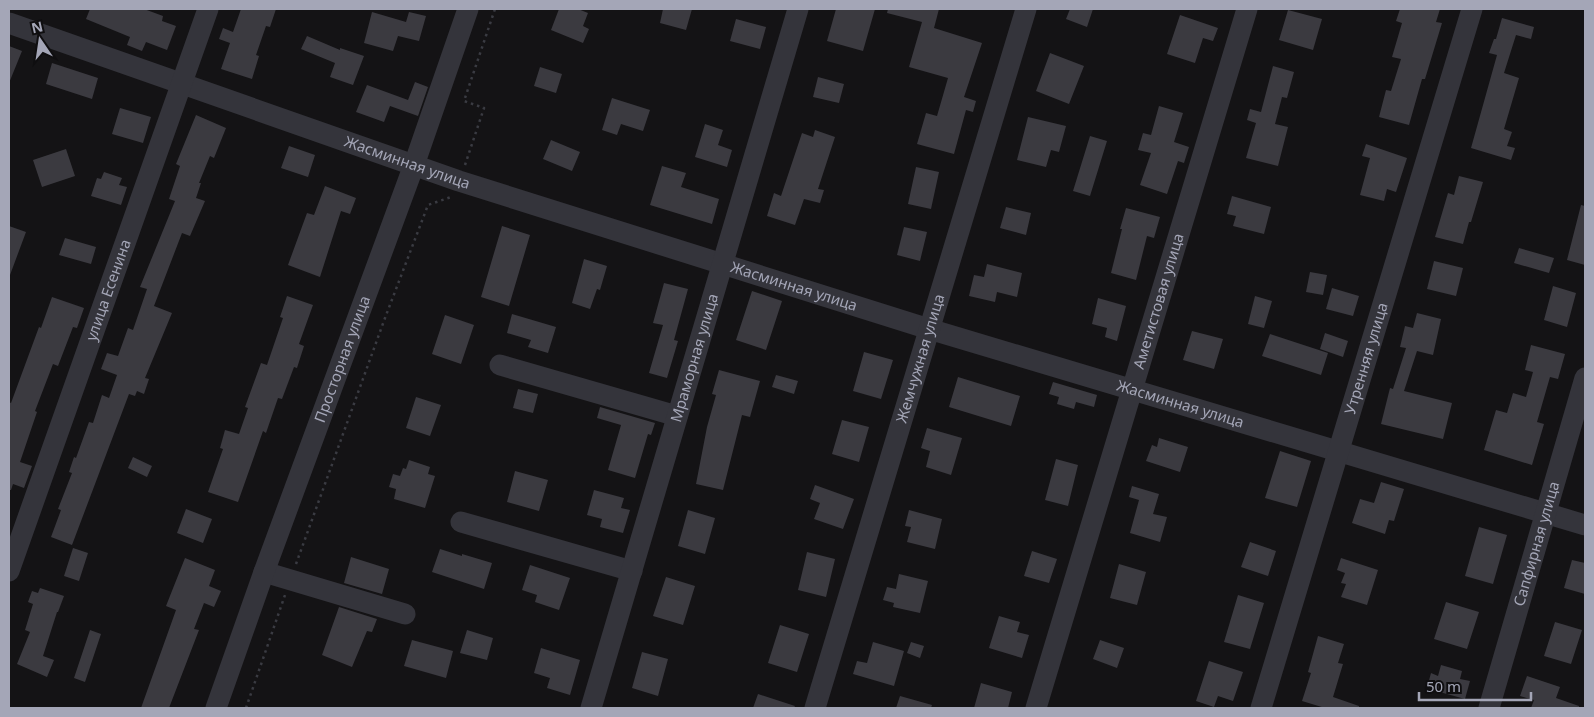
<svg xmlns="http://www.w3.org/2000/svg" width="1594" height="717" viewBox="0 0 1594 717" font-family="'Noto Sans',sans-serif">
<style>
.building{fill:#3b3a40}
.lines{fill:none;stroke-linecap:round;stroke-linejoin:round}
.path{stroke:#3a3b42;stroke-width:2.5;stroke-dasharray:2.5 4;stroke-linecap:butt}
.minor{stroke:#34343b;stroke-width:21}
.labels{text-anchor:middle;stroke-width:4;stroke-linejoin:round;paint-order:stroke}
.street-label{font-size:15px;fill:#a4a6b7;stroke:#0f0e10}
</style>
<rect width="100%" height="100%" fill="#141315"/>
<path class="building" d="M90 9H144L163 16 162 21 176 26 167 50 146 42 142 51 127 45 130 37 86 19Z
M241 9H276L270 27 266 26 256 55 259 56 252 79 221 69 230 43 219 39 223 28 233 32Z
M559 9H578L588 13 583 26 589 29 583 43 551 30Z
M663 9H692L686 30 660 23Z
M836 9H875L863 51 827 41Z
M888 9H939L934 28 982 43 964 97 976 101 973 112 966 110 954 154 917 144 926 113 937 116 948 78 909 67 922 22 887 13Z
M1070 9H1093L1087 27 1066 19Z
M1400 9H1440L1436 22 1442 23 1425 79H1422L1409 125 1379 117 1386 90 1391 91 1401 59 1392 57 1402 23 1396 21Z
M1288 10 1322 19 1313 50 1279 40Z
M372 12 406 22 409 12 426 16 419 41 398 36 393 51 364 43Z
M1180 15 1218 28 1213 41 1203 38 1195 63 1167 54Z
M1502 18 1534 27 1531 39 1516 35 1504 73 1519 78 1504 129 1512 132 1507 146 1515 148 1511 160 1471 148 1497 55 1489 53 1494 39H1496Z
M736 19 766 27 760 49 730 41Z
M307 36 340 50V48L364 56 353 85 330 77 335 63 301 49Z
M9 46 22 51 9 83Z
M1050 53 1084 66 1069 104 1036 91Z
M52 63 98 78 92 99 46 84Z
M1273 66 1294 72 1287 98 1282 97 1275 124 1288 127 1278 166 1246 158 1256 123 1247 120 1250 109 1261 112Z
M540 67 562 74 556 93 534 86Z
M818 77 844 84 839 103 813 97Z
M415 82 428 87 418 116 390 106 384 122 356 112 367 85 408 100Z
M612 98 650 110 643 131 621 124 617 135 602 130Z
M1159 106 1183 113 1174 142 1189 147 1184 163 1178 161 1167 194 1140 185 1151 153 1138 150 1143 133 1151 135Z
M120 108 151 117 143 143 112 134Z
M196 115 226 128 214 158 210 156 199 183H201L196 198 205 201 190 236 182 233 154 306 172 313 145 378 149 379 144 394 137 391 135 396 129 394 72 545 51 537 61 510 58 509 72 473 69 472 74 457 76 458 89 422 93 423 102 395 109 398 117 375 101 369 107 353 118 356 128 328 133 330 147 289 140 287 175 201 169 199 180 166 176 164Z
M1028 117 1066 126 1059 152 1051 150 1046 167 1017 160Z
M705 124 723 130 718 145 732 150 727 167 695 157Z
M815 130 835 137 818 189 824 190 820 203 804 199 795 225 767 216 774 193 781 196 802 133 813 137Z
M1090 136 1107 141 1090 196 1073 191Z
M551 140 580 152 572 171 543 159Z
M1366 144 1407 158 1396 192 1387 189 1384 201 1360 195 1370 158 1362 156Z
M289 146 315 155 308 177 281 168Z
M66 149 75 176 42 187 33 160Z
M662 166 686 173 681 187 719 199 712 224 650 205Z
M916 167 939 172 931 209 908 204Z
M104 172 122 178 119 185 127 187 121 205 91 196 97 178 101 179Z
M1459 176 1483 182 1471 222H1469L1463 244 1435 237 1448 193 1454 195Z
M325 186 356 198 350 214 341 211 320 277 288 265 307 213 314 215Z
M1232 196 1271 207 1264 234 1233 226 1236 216 1227 214Z
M1581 205 1585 206V265L1567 260Z
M1006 207 1031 213 1026 235 1000 228Z
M1126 208 1160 217 1154 238 1147 236 1136 280 1111 273 1122 229H1120Z
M9 226 26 232 10 275H9Z
M502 226 530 235 509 306 481 297Z
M904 227 927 232 920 261 897 255Z
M65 238 96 247 91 264 59 255Z
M1519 248 1554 258 1549 273 1514 263Z
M584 259 607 266 600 290 597 289 590 309 572 303Z
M1434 261 1463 268 1456 296 1427 289Z
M987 264 1022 273 1017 297 997 292 995 302 969 296 974 275 984 277Z
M1310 272 1327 275 1323 295 1306 292Z
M664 283 688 289 674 340 678 341 667 378 649 373 663 325 653 323Z
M1553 286 1576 293 1567 327 1544 320Z
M1332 288 1359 296 1353 316 1326 309Z
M752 291 782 301 766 350 736 340Z
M287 296 313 305 299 344 304 346 297 368 294 367 282 399 278 398 266 433 263 431 238 502 208 492 223 449 220 448 225 430 239 434 248 408 245 407 261 363 267 365 283 318 280 317Z
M1255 296 1272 301 1264 328 1248 324Z
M52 297 84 308 77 328 73 327 58 366 53 364 35 411 37 412 20 462 32 466 24 488 13 484 11 490H9V402L11 403 39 327 41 328Z
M1098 298 1126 306 1117 341 1105 337 1107 328 1092 324Z
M1417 313 1441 319 1433 355 1417 351 1404 391 1452 403 1443 439 1381 424 1390 388 1393 389 1406 348 1400 347 1405 326 1413 328Z
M512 314 556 327 548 353 528 347 531 340 507 333Z
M445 315 474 325 461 364 432 354Z
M1192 331 1223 339 1214 369 1183 360Z
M1325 333 1348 341 1343 357 1320 349Z
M1270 334 1328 353 1321 375 1262 356Z
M1531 345 1565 354 1558 379 1550 377 1537 422 1544 424 1532 465 1484 450 1496 410 1507 413 1513 393 1526 397 1533 372 1525 370Z
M864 352 893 360 881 399 853 391Z
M719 370 760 381 750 417 742 415 723 490 696 484 707 427 716 395 712 394Z
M776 375 798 381 794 394 772 387Z
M958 377 1020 396 1011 426 949 407Z
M1053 382 1097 395 1094 407 1076 402 1074 409 1057 404 1059 397 1049 394Z
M518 389 538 394 533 413 513 408Z
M416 397 441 405 430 436 406 428Z
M600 407 655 423 651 435 648 434 635 478 608 470 621 425 597 418Z
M842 420 869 427 859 462 832 454Z
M927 428 962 438 951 475 926 467 930 451 921 448Z
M1159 438 1188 447 1180 472 1146 461 1152 445 1157 447Z
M1280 451 1311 461 1297 507 1265 498Z
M133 457 152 466 147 477 128 468Z
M1056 459 1078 465 1068 506 1045 500Z
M409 460 430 467 428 474 435 476 425 508 394 499 396 489 389 487 393 474 400 476 403 468 406 469Z
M515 471 548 480 539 511 507 502Z
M1381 482 1404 489 1394 521 1389 520 1385 534 1352 523 1360 499 1374 503Z
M815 485 854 499 843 529 814 519 820 503 810 499Z
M1132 486 1159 494 1153 514 1167 517 1160 542 1130 533 1139 500 1129 497Z
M594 490 624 498 621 508 630 510 623 533 600 527 602 519 587 515Z
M186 509 212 519 203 543 177 533Z
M688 510 715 518 705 554 678 546Z
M909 510 942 519 935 549 907 542 911 527 905 526Z
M1479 527 1507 535 1493 584 1465 576Z
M1250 542 1276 551 1268 576 1241 567Z
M73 548 88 553 79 581 64 576Z
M440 549 462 556V554L492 563 484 589 432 572Z
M1032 551 1057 559 1049 583 1024 576Z
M807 552 835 559 826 597 798 590Z
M351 557 389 569 382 594 344 583Z
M185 558 215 570 209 586 221 591 214 607 204 603 194 629 199 630 169 708H141L176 610 166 606Z
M1341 558 1378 570 1367 605 1341 597 1346 584 1341 583 1345 573 1337 570Z
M1572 560 1585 563V594L1564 588Z
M1119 564 1146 572 1137 605 1110 598Z
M530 565 570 578 559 610 535 602 537 595 522 590Z
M899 574 928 581 920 613 893 607 894 603 883 600 887 587 896 589Z
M666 577 695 586 683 625 653 616Z
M40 588 64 596 58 612H57L43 656 54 660 47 677 17 664 30 632 25 630 33 604 28 602 32 591 38 593Z
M1238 595 1264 603 1250 649 1224 642Z
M1446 602 1479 612 1467 649 1434 639Z
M339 607 377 619 372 632 367 631 352 667 322 655Z
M999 616 1020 622 1017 632 1029 635 1022 658 989 648Z
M1555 622 1582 630 1571 664 1544 656Z
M780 625 809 634 797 672 768 663Z
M90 630 101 634 85 682 74 678Z
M467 630 493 638 487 660 460 653Z
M1318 636 1344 644 1338 663 1343 664 1333 697 1359 706V708H1325L1302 701 1311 673 1308 672Z
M412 640 453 651 446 678 404 666Z
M1100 640 1124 648 1117 668 1093 659Z
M873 642 904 651 894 686 853 674 857 661 867 663Z
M911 642 924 646 920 658 907 653Z
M541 648 580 660 570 695 547 688 550 678 534 673Z
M642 652 668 659 658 696 632 688Z
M1209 661 1243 672 1233 701 1218 696 1214 707 1196 701Z
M1441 665 1462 671 1460 679 1470 681 1465 699 1436 691 1437 687 1428 684 1431 673 1438 676Z
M1527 676 1560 687 1556 698 1579 706V708H1531L1534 700 1520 696Z
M981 683 1012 692 1008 708H974Z
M758 694 795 706 794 708H753Z
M900 696 932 705 931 708H896Z"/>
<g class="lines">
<path class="path" d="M465 165 484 108 464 101 495 9
M296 564 385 318 428 205 451 197
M246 708 285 595"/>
<g class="minor">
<path id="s1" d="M9 23 459 181 929 329 1585 525"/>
<path d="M500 365 677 416"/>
<path d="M461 522 632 571"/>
<path id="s2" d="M9 571 208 9"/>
<path d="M264 572 405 614"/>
<path id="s3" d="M216 708 264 572 414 165 468 9"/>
<path id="s4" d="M591 708 798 9"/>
<path id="s5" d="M815 708 1026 9"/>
<path id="s6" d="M1036 708 1247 9"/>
<path id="s7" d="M1261 708 1472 9"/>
<path id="s8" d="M1489 708 1585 378"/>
</g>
</g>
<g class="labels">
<g class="street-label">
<text dy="5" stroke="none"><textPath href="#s1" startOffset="422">Жасминная улица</textPath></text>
<text dy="5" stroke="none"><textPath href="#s1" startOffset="828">Жасминная улица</textPath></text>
<text dy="5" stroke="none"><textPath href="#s2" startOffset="298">улица Есенина</textPath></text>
<text dy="5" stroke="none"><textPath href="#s6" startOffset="425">Аметистовая улица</textPath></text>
<text dy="5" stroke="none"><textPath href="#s4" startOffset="365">Мраморная улица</textPath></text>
<text dy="5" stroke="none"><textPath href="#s5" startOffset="365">Жемчужная улица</textPath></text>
<text dy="5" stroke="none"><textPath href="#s3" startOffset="371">Просторная улица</textPath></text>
<text dy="5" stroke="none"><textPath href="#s7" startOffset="365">Утренняя улица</textPath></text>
<text dy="5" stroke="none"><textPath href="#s1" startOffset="1232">Жасминная улица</textPath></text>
<text dy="5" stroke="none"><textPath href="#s8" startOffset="171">Сапфирная улица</textPath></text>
</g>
</g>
<rect width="1594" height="717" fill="none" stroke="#a4a6b7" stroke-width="20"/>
<g transform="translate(40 40) rotate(347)" stroke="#0f0e10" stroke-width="4" paint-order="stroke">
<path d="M0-4L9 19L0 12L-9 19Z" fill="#a4a6b7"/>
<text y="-8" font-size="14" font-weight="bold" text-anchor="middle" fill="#a4a6b7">N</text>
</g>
<path d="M1419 692v8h112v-8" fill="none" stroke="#a4a6b7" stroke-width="2.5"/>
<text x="1426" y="692" font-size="15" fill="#a4a6b7" stroke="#0f0e10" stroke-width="4" paint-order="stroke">50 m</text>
</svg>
